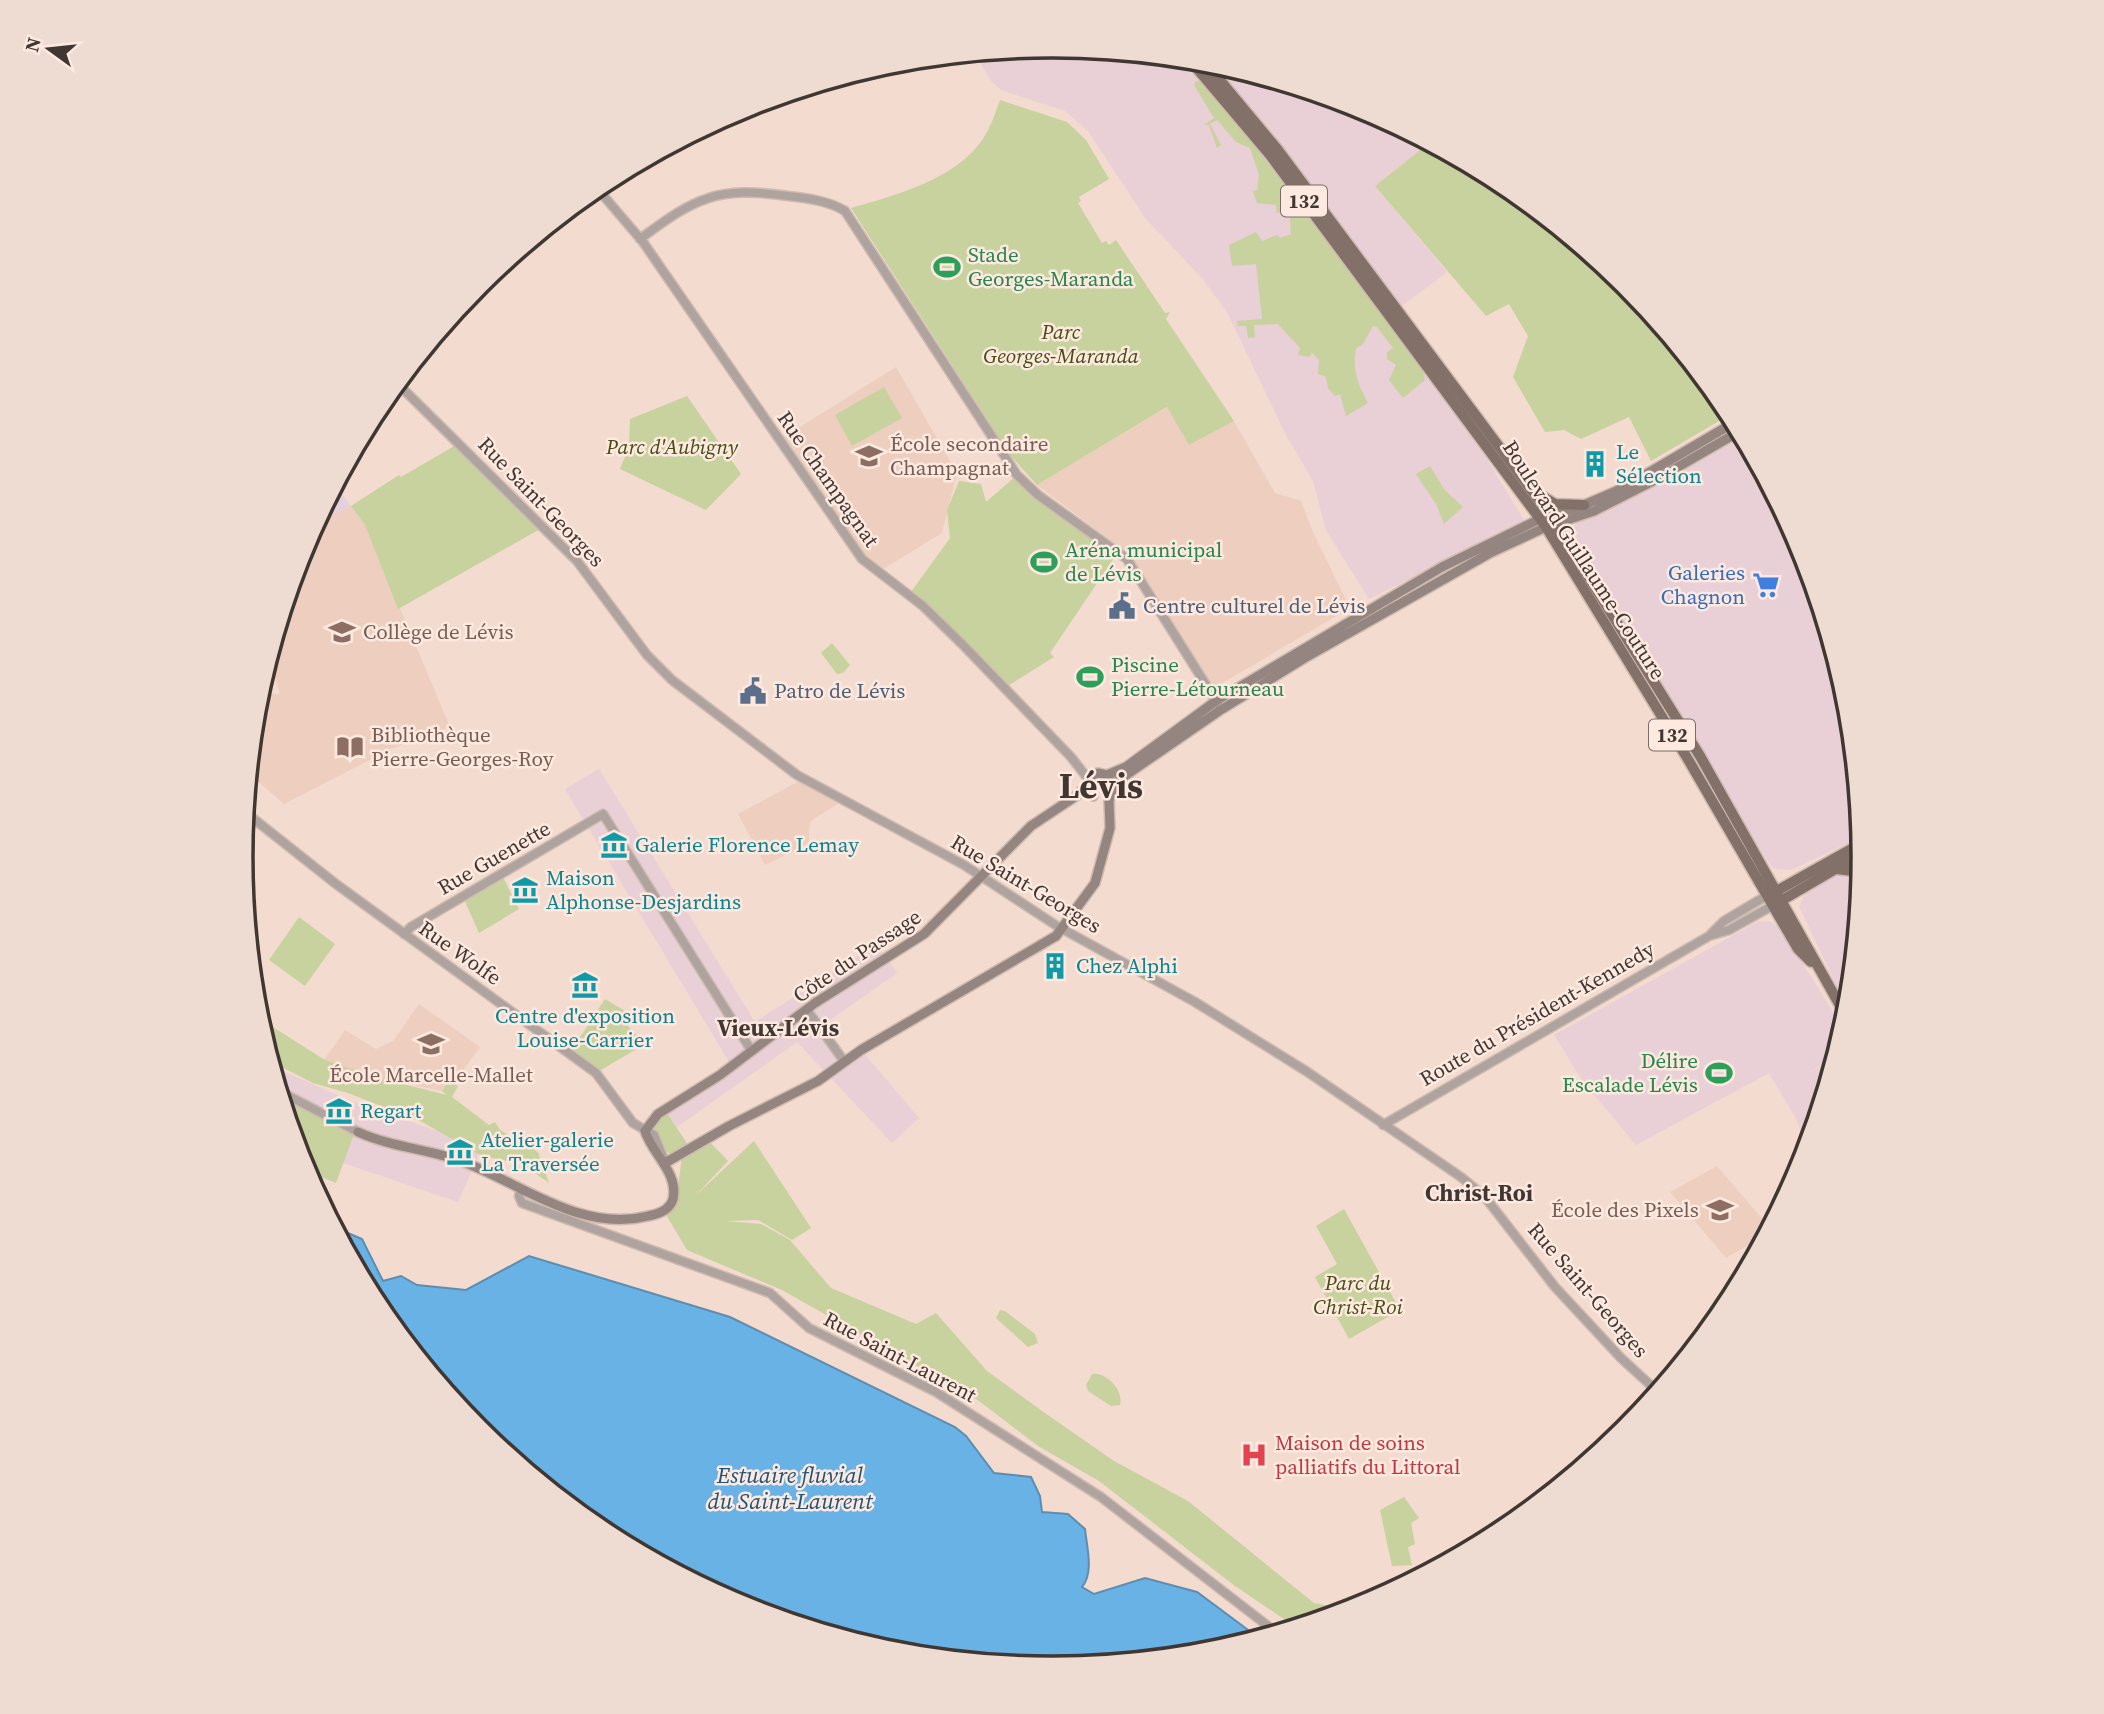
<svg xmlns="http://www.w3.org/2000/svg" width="2104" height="1714" viewBox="0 0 2104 1714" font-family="'Source Serif 4',serif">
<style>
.commercial{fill:#e9cfd6}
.built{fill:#eecfbf}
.medical{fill:#e6d0dd}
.green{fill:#c8d29e}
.water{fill:#69b2e5;stroke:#5d8daf;stroke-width:2}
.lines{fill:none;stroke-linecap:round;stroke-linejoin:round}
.tertiary-casing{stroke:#cfbab0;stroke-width:11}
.secondary-casing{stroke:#cfbab0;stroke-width:12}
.primary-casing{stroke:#cfbab0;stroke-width:13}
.tertiary{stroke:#aea39f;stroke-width:8}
.secondary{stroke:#958580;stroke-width:9}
.primary{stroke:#837069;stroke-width:10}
.labels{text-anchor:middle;stroke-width:5;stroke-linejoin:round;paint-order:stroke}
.shield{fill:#fde9df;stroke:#796c66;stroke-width:2}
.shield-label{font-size:19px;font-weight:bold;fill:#403732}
.leisure-label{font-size:21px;fill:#27864d;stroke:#fde9df;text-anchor:start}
.park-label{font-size:21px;font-style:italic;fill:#454d12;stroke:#fde9df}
.education-label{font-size:21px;fill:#785e54;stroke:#fde9df;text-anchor:start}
.culture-label{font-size:21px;fill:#0d838f;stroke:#fde9df;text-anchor:start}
.street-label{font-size:21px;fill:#403732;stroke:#fde9df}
.shop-label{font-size:21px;fill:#366cbe;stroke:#fde9df;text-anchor:end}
.service-label{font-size:21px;fill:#4e5e75;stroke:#fde9df;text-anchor:start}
.health-label{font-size:21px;fill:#be3a42;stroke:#fde9df;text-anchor:start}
.neighbourhood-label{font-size:23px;font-weight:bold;fill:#403732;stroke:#fde9df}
.water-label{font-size:23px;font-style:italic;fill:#1e5477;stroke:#fde9df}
.town-label{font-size:35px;font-weight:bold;fill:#403732;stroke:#fde9df}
.rim{fill:none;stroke:#403732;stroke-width:3.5}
</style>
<rect width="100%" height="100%" fill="#f3dbcf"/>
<path class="commercial" d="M1052 46 1177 58 1192 74 1211 61 1363 107 1429 143 1375 186 1447 272 1386 318 1473 436 1525 522 1369 599 1326 530 1313 481 1285 433 1227 312 1202 278 1146 219 1088 131 1065 111 1001 90 992 82 974 53Z
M1743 436 1802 547 1848 699 1861 837 1791 870 1775 869 1768 862 1575 550 1571 537 1576 523Z
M599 769 755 1022 877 944 897 973 820 1027 844 1061 861 1050 919 1118 892 1143 797 1042 677 1127 665 1109 731 1065 565 789Z
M1863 856 1848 1010 1799 906 1806 892Z
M1759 921 1771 922 1780 928 1844 1029 1836 1056 1805 1075 1835 1059 1807 1151 1797 1120 1769 1073 1636 1145 1582 1080 1554 1035Z
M271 1066 349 1100 482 1147 458 1202 343 1163 356 1129 278 1087Z"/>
<path class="built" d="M896 367 957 473 942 533 880 571 844 534 779 440Z
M1168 407 1189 445 1234 421 1275 493 1301 501 1312 530 1350 608 1214 688 1138 567 1122 549 1037 485Z
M351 506 365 525 450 727 393 748 284 804 249 774 256 698 257 694H280L269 655 302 546 315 523Z
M803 779 844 800 812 820 809 827V843L765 865 738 814Z
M419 1004 480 1047 454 1083 449 1080 442 1091 371 1076 324 1060 345 1030 376 1049 393 1041Z
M1717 1166 1770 1228 1766 1235 1726 1258 1670 1192Z"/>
<path class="medical" d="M335 485 351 506 315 523Z"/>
<path class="green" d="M1196 81 1203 83 1232 116 1422 367 1425 380 1403 398 1389 380 1396 365 1387 359V352L1393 348 1377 327 1373 326 1363 344 1356 349C1352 371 1358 384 1368 403L1346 416 1340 394 1335 396 1328 388 1326 377 1318 374 1319 360 1312 353 1309 357 1298 355 1300 348 1278 324 1254 325 1255 337 1248 338 1246 326H1238L1237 321 1262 319 1256 264 1232 266 1229 245 1256 232 1262 241 1277 235 1280 238 1291 234 1290 215 1285 210 1277 213 1276 205 1257 203 1253 191 1257 190 1259 175 1250 148 1236 142 1217 120 1210 124 1221 145 1217 148 1209 125H1204L1214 118 1194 85Z
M1000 100 1067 122 1086 140 1109 179 1079 197 1081 201 1078 203 1102 243 1106 241 1109 245 1116 240 1165 313 1170 312 1166 319 1234 421 1189 445 1167 407 1037 485 1010 455 851 208C897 195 965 177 988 130 993 121 996 110 1000 100Z
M1429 143 1503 182 1626 283 1731 414 1651 461 1629 417 1581 439 1564 430 1545 432 1513 377 1528 336 1509 304 1486 316 1375 186Z
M884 387 902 418 852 446 835 415Z
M687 396 741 474 706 510 620 469 629 446 630 419Z
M456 445 542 528 398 609 365 525 351 506 399 475 401 477Z
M1430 466 1444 489 1463 507 1444 524 1436 504 1416 474Z
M1017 475 1118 552 1050 653 1054 657 1003 689 908 596 950 538 947 510 959 481 981 484 986 502Z
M832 643 850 665 843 673 837 674 821 653Z
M502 875 519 909 479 933 463 897Z
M299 917 335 944 305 986 269 960Z
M605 999 635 1017 628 1026 645 1044 596 1073 571 1051Z
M257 1017 325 1060 371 1076 447 1095 442 1091 449 1080 458 1086 452 1097 489 1125 495 1122 500 1130 538 1152 549 1183 522 1164 482 1156 422 1122 348 1093 313 1083 270 1061Z
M278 1087 356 1129 336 1183 304 1170Z
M666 1111 688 1145 671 1154 665 1151 651 1130Z
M709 1141 728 1161 695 1196 754 1141 811 1228 792 1240 758 1220 726 1221 761 1224 790 1240 831 1288 916 1324 936 1313 987 1371 1042 1411 1114 1461 1188 1501 1314 1603 1351 1610 1298 1626 1290 1623 1235 1586 1099 1481 1038 1446 979 1401 782 1290 687 1250 665 1213 676 1202 682 1156Z
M1344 1209 1400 1310 1349 1339 1315 1277 1337 1264 1316 1226Z
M1000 1310 1005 1311 1035 1334 1038 1343 1028 1347 996 1318Z
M1092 1374C1106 1372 1124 1390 1120 1405L1111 1406 1088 1391 1086 1385Z
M1404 1497 1419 1518 1411 1523 1415 1544 1408 1547 1412 1565 1392 1566 1380 1510Z"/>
<path class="water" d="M334 1227 362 1239 383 1281 401 1276 417 1285 466 1290 529 1256 730 1317 955 1427 966 1436 994 1473 1031 1477 1040 1496 1042 1512 1068 1514 1085 1529C1087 1548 1094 1573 1082 1587L1094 1594 1145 1578 1197 1592 1259 1638 1210 1653 1052 1668 893 1653 741 1607 601 1532 478 1431 377 1308Z"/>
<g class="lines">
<defs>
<path id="tertiary" d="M596 187 643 242 862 559 923 606 963 645 1071 757 1089 780
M640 239C696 197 718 186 788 196 807 198 829 201 845 211L1017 475 1038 495 1127 559 1218 704
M397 383 577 561 647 655 672 680 797 775 964 865 1057 926 1195 1002 1306 1071 1461 1177 1485 1197 1555 1287 1621 1358 1658 1392
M245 812 336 884 596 1073 633 1123 654 1135 665 1162
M404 934 411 927 603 814 751 1050
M1711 934 1724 921 1766 896
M807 1010 844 1061
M279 1091 358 1132
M1383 1125 1709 936 1729 930 1772 906
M521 1190 519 1196 522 1203 770 1293 809 1328 936 1392 1101 1497 1277 1633"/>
<path id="secondary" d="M1107 775 1126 767 1216 701 1442 567 1540 519 1584 505 1621 489 1735 422
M1113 784 1219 711 1308 656 1490 553 1546 527 1594 511 1657 479 1740 431
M358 1132C391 1147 427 1149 461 1161 521 1183 580 1233 648 1216 659 1214 670 1210 673 1199 679 1173 652 1154 645 1131L658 1114 720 1075 815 1003 924 934 1031 826 1076 796 1088 785
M665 1163 729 1126 818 1081 861 1050 1056 936 1095 883 1110 828 1109 801 1113 788 1107 775 1098 773 1091 777 1088 789 1093 796"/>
<path id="primary" d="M1189 59 1270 155 1546 527 1689 761 1798 949 1811 962
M1204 61 1278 150 1550 515 1700 756 1847 1018
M1542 496 1555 504 1584 505
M1837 869 1860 872
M1773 893 1862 843
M1779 902 1863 853"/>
</defs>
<use href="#tertiary" class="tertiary-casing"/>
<use href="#secondary" class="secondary-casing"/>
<use href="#primary" class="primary-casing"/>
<use href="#tertiary" class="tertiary"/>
<use href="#secondary" class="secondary"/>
<use href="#primary" class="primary"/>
</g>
<defs>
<symbol id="stadium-bare" viewBox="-9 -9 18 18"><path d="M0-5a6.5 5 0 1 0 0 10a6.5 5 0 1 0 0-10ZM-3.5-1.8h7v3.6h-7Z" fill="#2e9e5b" stroke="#fde9df" stroke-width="2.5" paint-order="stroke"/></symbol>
<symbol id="school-bare" viewBox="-9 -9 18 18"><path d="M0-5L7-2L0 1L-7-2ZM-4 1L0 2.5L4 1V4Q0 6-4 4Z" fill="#8d6e63" stroke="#fde9df" stroke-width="2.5" paint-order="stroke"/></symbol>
<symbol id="building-bare" viewBox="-9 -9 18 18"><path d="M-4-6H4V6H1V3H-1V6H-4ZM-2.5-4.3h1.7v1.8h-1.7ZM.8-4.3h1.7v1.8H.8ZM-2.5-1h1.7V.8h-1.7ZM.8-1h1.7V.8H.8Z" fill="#0f9aa8" stroke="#fde9df" stroke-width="2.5" paint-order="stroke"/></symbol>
<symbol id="supermarket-bare" viewBox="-9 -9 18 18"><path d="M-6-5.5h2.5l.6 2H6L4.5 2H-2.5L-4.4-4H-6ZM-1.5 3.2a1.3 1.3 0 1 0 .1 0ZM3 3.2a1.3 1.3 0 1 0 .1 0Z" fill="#3f7fe0" stroke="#fde9df" stroke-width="2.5" paint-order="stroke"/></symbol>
<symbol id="civic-bare" viewBox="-9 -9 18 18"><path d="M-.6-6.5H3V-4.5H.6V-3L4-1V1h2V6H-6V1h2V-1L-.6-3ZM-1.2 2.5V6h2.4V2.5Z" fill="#5c6f8a" stroke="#fde9df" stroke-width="2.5" paint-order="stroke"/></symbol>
<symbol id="library-bare" viewBox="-9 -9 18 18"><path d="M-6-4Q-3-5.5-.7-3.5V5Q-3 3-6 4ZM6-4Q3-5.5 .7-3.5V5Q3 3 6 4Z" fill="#8d6e63" stroke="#fde9df" stroke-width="2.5" paint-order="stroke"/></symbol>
<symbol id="museum-bare" viewBox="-9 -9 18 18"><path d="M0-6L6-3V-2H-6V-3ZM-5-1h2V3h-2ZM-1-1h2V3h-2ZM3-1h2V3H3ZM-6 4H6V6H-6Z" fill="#0f9aa8" stroke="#fde9df" stroke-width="2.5" paint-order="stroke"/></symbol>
<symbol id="hospital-bare" viewBox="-9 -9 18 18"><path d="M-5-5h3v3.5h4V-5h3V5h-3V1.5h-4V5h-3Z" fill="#e0444e" stroke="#fde9df" stroke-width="2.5" paint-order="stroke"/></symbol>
</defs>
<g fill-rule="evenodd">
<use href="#stadium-bare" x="928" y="248" width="38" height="38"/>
<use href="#school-bare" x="850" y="437" width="38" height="38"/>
<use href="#building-bare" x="1576" y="445" width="38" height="38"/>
<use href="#stadium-bare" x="1025" y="543" width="38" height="38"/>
<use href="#supermarket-bare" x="1747" y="566" width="38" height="38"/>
<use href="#civic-bare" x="1103" y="587" width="38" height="38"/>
<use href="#school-bare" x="323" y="613" width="38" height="38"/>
<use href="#stadium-bare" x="1071" y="658" width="38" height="38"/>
<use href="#civic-bare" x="734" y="672" width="38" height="38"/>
<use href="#library-bare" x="331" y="728" width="38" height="38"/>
<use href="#museum-bare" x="595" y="826" width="38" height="38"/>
<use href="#museum-bare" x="506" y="871" width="38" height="38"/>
<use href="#building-bare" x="1036" y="947" width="38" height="38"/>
<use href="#museum-bare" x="566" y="966" width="38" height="38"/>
<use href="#school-bare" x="412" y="1025" width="38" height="38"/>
<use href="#stadium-bare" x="1700" y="1054" width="38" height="38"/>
<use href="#museum-bare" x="320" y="1092" width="38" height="38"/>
<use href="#museum-bare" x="441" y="1133" width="38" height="38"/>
<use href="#school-bare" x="1701" y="1191" width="38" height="38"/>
<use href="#hospital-bare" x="1235" y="1436" width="38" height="38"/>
</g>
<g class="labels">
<g class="shield">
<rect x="1281" y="185.5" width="46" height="31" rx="5"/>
<rect x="1649" y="719.5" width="46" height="31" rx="5"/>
</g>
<g class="shield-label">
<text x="1304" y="208">132</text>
<text x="1672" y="742">132</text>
</g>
<g class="leisure-label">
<text x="968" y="262">Stade<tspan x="968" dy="24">Georges-Maranda</tspan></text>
<text x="1065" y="557">Aréna municipal<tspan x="1065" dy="24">de Lévis</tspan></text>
<text x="1111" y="672">Piscine<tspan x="1111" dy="24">Pierre-Létourneau</tspan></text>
<text x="1698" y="1068" text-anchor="end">Délire<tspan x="1698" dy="24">Escalade Lévis</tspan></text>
</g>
<g class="park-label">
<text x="1061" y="339">Parc<tspan x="1061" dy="24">Georges-Maranda</tspan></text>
<text x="672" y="454">Parc d'Aubigny</text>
<text x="1358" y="1290">Parc du<tspan x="1358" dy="24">Christ-Roi</tspan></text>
</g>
<g class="education-label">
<text x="890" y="451">École secondaire<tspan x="890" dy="24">Champagnat</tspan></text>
<text x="363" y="639">Collège de Lévis</text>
<text x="371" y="742">Bibliothèque<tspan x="371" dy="24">Pierre-Georges-Roy</tspan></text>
<text x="431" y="1082" text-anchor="middle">École Marcelle-Mallet</text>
<text x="1699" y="1217" text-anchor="end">École des Pixels</text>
</g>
<g class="culture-label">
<text x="1616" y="459">Le<tspan x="1616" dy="24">Sélection</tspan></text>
<text x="635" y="852">Galerie Florence Lemay</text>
<text x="546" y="885">Maison<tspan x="546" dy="24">Alphonse-Desjardins</tspan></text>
<text x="1076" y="973">Chez Alphi</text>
<text x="585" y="1023" text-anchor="middle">Centre d'exposition<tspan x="585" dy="24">Louise-Carrier</tspan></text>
<text x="360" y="1118">Regart</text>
<text x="481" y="1147">Atelier-galerie<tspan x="481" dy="24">La Traversée</tspan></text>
</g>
<g class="street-label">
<text transform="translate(828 479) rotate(55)" y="7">Rue Champagnat</text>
<text transform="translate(541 502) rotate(46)" y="7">Rue Saint-Georges</text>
<text transform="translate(1584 560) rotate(57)" y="7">Boulevard Guillaume-Couture</text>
<text transform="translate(494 858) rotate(-30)" y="7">Rue Guenette</text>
<text transform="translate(1026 884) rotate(31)" y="7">Rue Saint-Georges</text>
<text transform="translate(460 953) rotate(35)" y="7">Rue Wolfe</text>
<text transform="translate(857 956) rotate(-34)" y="7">Côte du Passage</text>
<text transform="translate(1537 1014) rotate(-30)" y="7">Route du Président-Kennedy</text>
<text transform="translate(1588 1290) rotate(49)" y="7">Rue Saint-Georges</text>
<text transform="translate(900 1357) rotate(28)" y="7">Rue Saint-Laurent</text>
</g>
<g class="shop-label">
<text x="1745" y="580">Galeries<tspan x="1745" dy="24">Chagnon</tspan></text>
</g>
<g class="service-label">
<text x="1143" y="613">Centre culturel de Lévis</text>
<text x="774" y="698">Patro de Lévis</text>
</g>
<g class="health-label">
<text x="1275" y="1450">Maison de soins<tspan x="1275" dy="24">palliatifs du Littoral</tspan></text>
</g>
<g class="neighbourhood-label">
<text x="778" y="1036">Vieux-Lévis</text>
<text x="1479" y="1201">Christ-Roi</text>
</g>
<g class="water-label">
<text x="790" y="1483">Estuaire fluvial<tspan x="790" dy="26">du Saint-Laurent</tspan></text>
</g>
<g class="town-label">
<text x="1101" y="798">Lévis</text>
</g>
</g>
<path d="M0 0H2104V1714H0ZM253 857a799 799 0 1 1 1598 0a799 799 0 1 1-1598 0Z" fill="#eedbd1" fill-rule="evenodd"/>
<path class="rim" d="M253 857a799 799 0 1 1 1598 0a799 799 0 1 1-1598 0Z"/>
<g transform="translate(49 49) rotate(285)" stroke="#fde9df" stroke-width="5" paint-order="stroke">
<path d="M0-5L12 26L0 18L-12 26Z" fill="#403732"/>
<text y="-10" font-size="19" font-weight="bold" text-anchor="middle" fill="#403732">N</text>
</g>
</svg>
